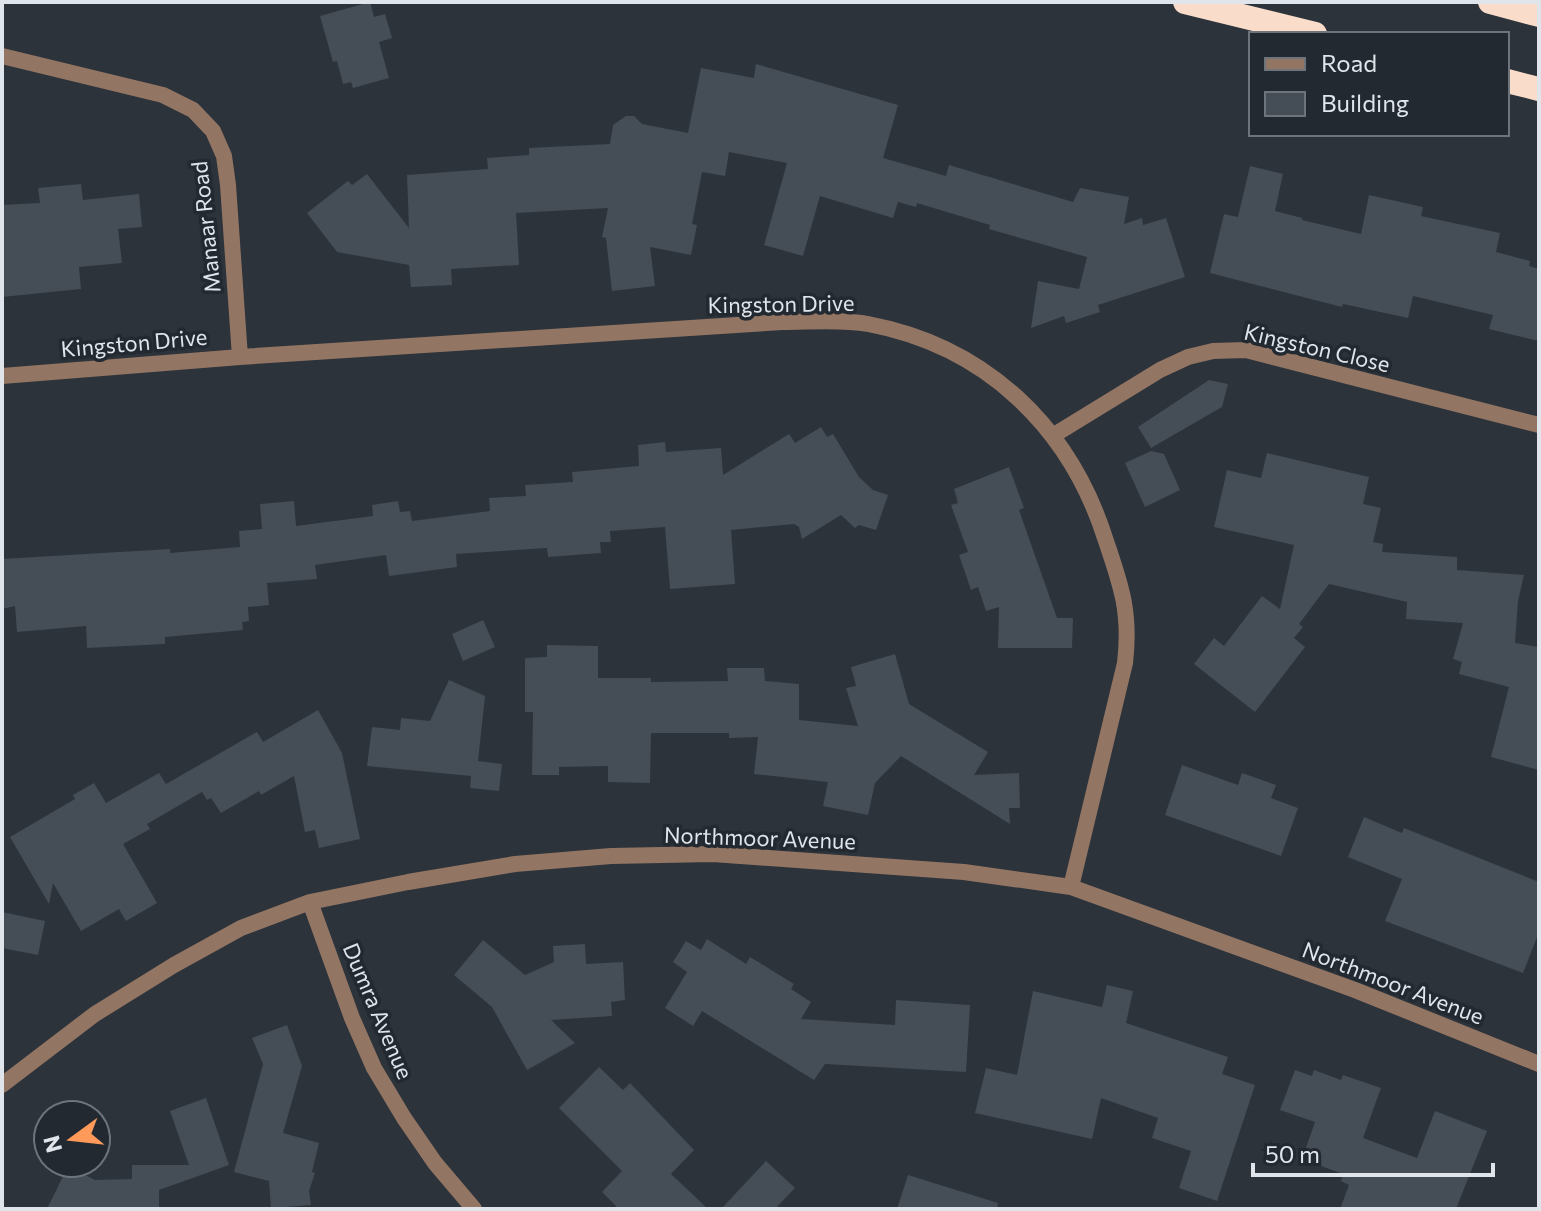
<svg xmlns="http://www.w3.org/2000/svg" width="1541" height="1211" viewBox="0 0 1541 1211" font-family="Commissioner,sans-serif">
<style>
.building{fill:#454d56}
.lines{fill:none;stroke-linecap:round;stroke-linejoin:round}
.street{stroke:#937563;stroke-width:16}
.highway{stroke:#fadcca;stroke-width:24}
.labels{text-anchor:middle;stroke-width:7;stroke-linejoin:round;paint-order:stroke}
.street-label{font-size:22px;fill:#e0e5eb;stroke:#222931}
</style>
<rect width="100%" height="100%" fill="#2c333b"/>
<path class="building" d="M370 2 374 17 385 14 392 38 379 42 389 78 353 88 351 82 343 84 337 61 333 62 320 16Z
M756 64 898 105 883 158 946 176 949 165 1073 202 1080 188 1129 197 1124 224 1142 218 1143 225 1166 218 1185 277 1098 305 1100 312 1066 323 1064 316 1031 328 1038 281 1079 289 1087 257 989 229 990 225 917 203 916 207 898 202 893 218 820 196 803 256 764 245 787 163 729 152 725 176 702 172 692 224 697 225 691 255 650 247 655 286 612 291 606 238 602 237 608 208 516 213 519 265 451 269 452 285 411 287 409 265 337 252 307 213 348 181 352 185 367 174 409 228 407 175 488 169 487 158 529 155V148L610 144 613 125 626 116H634L642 124 688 133 701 68 754 78Z
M1250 166 1283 174 1275 211 1302 218V220L1361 234 1369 195 1423 207 1421 216 1500 233 1496 252 1530 261 1529 266 1539 269V341L1489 329 1493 315 1413 296 1408 318 1343 304 1342 307 1210 273 1224 214 1238 217Z
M81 184 83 200 139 194 142 227 118 229 122 263 79 267 81 289 2 297V205L40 203 38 188Z
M1209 380 1228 384 1222 407 1151 448 1138 427Z
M821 427 827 437 833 434 859 477 873 490 888 495 876 530 859 525 855 528 841 515 802 539 799 527 794 524 731 530 735 584 670 589 665 527 610 531 611 542H600L601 553 548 557 547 548 456 554 457 567 389 576 386 555 315 565 317 579 267 583 269 605 248 607 249 621 242 622 243 630 165 637V644L87 648 86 626 17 632 15 606 2 609V559L170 549V553L240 547 239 531 262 529 260 504 294 501 296 526 373 516 372 505 398 501 400 512 410 511 412 521 490 511 489 498 526 496 525 485 573 482 572 472 639 466 638 445 665 442 666 452 721 448 723 475 789 434 795 443Z
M1151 451 1164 454 1180 490 1145 507 1125 463Z
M1267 453 1369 477 1363 504 1381 508 1373 542 1383 544 1382 552 1457 557V570L1524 575 1518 601 1515 643 1539 647V770L1491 757 1509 687 1459 674 1462 662 1453 659 1463 623 1406 619 1407 602 1329 584 1299 624 1303 627 1294 638 1305 647 1255 712 1194 664 1214 638 1224 646 1262 596 1280 609 1294 545 1214 527 1227 470 1261 478Z
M1009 467 1024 508 1019 510 1057 618H1073L1072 648H998L999 607 986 611 978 587 971 590 959 555 968 552 951 505 958 503 954 489Z
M483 620 495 647 463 661 452 634Z
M547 645 598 646V678H651V682L728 681 727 668H764L765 681 799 684V720L858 726 846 688 856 686 851 667 895 654 909 704 988 752 974 775 1019 773 1020 808H1009L1010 824 901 756 875 783 868 815 823 806 828 782 754 774 758 737 729 738V733H651L650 783 608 782V766L559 767V775H532L533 712H525V658L547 657Z
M449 680 485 696 478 761 502 764 499 791 470 788 471 776 367 766 372 727 400 730 401 718 430 721Z
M318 710 342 753 360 839 319 848 315 830 305 832 294 776 261 795 259 791 221 813 211 798 207 800 202 792 147 824 150 829 123 844 157 903 126 921 119 909 81 931 53 883 49 904 10 837 75 799 73 795 94 783 106 803 159 773 166 784 257 732 263 742Z
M1182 765 1238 785 1242 773 1276 785 1271 798 1298 808 1281 856 1165 815Z
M1364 817 1402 833 1404 828 1539 882V932L1523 973 1385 921 1402 879 1348 857Z
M2 912 45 921 38 955 2 948Z
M707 939 746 964 750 957 794 984 791 989 811 1002 801 1019 895 1025 896 1000 970 1005 966 1072 825 1064 814 1080 702 1011 693 1026 665 1008 687 972 673 962 686 941 701 950Z
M483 940 525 975 554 962 553 946 585 944 586 964 623 962 625 1000 611 1002 612 1016 551 1020 575 1043 527 1070 492 1007 454 975Z
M1107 985 1133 991 1126 1023 1228 1057 1222 1074 1255 1085 1217 1201 1179 1188 1191 1151 1152 1138 1158 1118 1101 1098 1092 1139 975 1113 986 1068 1017 1075 1033 991 1102 1007Z
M287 1025 302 1066 283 1133 319 1143 312 1172 315 1173 309 1191 311 1205 271 1208 269 1181 234 1172 263 1064 252 1038Z
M599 1067 623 1090 630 1083 694 1150 671 1174 708 1209H619L602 1192 622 1171 559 1108Z
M1295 1070 1312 1076 1314 1070 1341 1080 1343 1075 1381 1088 1363 1138 1417 1158 1435 1111 1487 1131 1456 1209H1340L1349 1185 1341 1181 1343 1174 1302 1159 1315 1122 1280 1110Z
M206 1098 229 1165 159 1190V1209H47L68 1166 95 1180 132 1179V1165H189L170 1111Z
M766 1161 795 1188 775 1209H721Z
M908 1175 998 1203 997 1209H897Z"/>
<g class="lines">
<path class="street" d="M2 56 163 95 193 110 213 131 224 156 228 185 240 357
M2 376 240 357 782 322C810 322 841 319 868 324 985 346 1069 426 1105 538 1121 585 1131 612 1125 663L1071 887
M1054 435 1160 370 1188 357 1213 351 1246 350 1539 425
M310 902 352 1018 374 1068 404 1118 435 1163 474 1209
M2 1085 95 1014 174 965 241 928 310 902 408 882 515 864 611 856 713 854 964 872 1071 887 1355 990 1539 1064"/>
<path class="highway" d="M1185 2 1315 34
M1490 2 1539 15
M1507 81 1539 89"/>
</g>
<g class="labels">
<g class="street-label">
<text transform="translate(206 227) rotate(-96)" y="8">Manaar Road</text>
<text transform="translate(781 304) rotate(-1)" y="8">Kingston Drive</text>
<text transform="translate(134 343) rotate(-5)" y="8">Kingston Drive</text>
<text transform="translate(1317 348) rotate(13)" y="8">Kingston Close</text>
<text transform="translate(760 838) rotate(2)" y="8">Northmoor Avenue</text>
<text transform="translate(1393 983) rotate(21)" y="8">Northmoor Avenue</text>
<text transform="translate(378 1011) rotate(67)" y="8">Dumra Avenue</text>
</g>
</g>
<rect width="1541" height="1211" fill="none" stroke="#e0e5eb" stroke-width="8"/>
<rect x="1249" y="32" width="260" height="104" fill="#222931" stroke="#6e747b" stroke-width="2"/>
<rect x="1265" y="58" width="40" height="12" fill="#937563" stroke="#6e747b" stroke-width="2"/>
<text x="1321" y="72" font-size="24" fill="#e0e5eb">Road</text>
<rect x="1265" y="92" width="40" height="24" fill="#454d56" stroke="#6e747b" stroke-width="2"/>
<text x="1321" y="112" font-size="24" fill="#e0e5eb">Building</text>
<g transform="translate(72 1139) rotate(255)"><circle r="38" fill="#222931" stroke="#6e747b" stroke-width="2"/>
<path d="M0-6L14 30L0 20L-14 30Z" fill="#ff9a5b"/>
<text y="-12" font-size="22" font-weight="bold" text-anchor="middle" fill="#e0e5eb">N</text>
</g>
<path d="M1253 1163v12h240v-12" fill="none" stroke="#e0e5eb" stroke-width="4"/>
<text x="1265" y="1163" font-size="24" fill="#e0e5eb" stroke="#222931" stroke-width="6" paint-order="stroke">50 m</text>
</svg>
